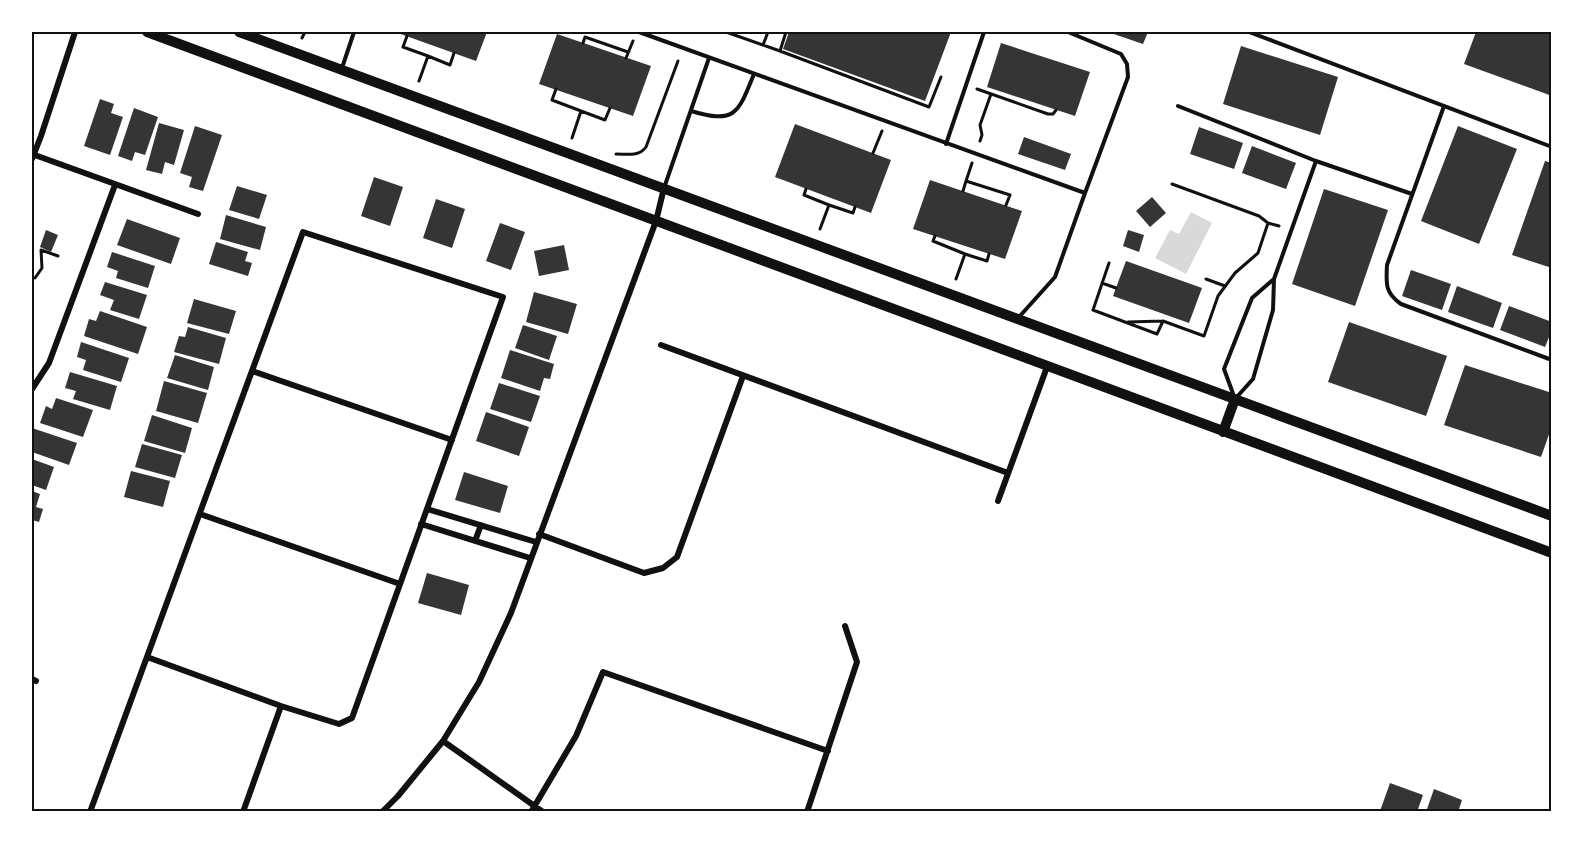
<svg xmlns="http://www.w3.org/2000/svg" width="1583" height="843" viewBox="0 0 1583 843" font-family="Cabin,sans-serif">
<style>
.water{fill:#d9d9d9}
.building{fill:#353535}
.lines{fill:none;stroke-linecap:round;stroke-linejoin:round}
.path{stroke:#111;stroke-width:3}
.service{stroke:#111;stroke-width:4}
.minor{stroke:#111;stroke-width:6}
.secondary{stroke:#111;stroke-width:10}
.neatline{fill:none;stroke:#111;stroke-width:2}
</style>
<rect width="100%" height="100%" fill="#fff"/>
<path class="water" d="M1191 212 1212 223 1186 274 1155 258 1170 230 1179 234Z"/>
<path class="building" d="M395 32H487L476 61Z
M789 32H885L889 33 890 32H951L925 101 783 49Z
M1108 32H1148L1143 44Z
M1476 32 1552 33V96L1464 64Z
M557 34 651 66 633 116 539 84Z
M1001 43 1090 72 1075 116 987 87Z
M1241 46 1338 77 1320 135 1223 104Z
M100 99 114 104 111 113 123 117 110 155 84 146Z
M134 108 158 117 145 155 135 152 132 161 118 156Z
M159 123 184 130 174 165 165 162 162 174 146 170Z
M795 124 891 160 871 213 775 177Z
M195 126 222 135 203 191 189 187 192 177 180 173Z
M1458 126 1517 149 1479 244 1421 221Z
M1199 127 1243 143 1234 169 1190 154Z
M1024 137 1071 154 1065 170 1018 154Z
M1252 146 1296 163 1286 189 1242 173Z
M1545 161 1552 163V268L1512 255Z
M374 177 403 187 390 226 361 216Z
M930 180 1022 211 1005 259 913 229Z
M237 186 267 195 259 219 229 210Z
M1324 189 1388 210 1355 306 1292 284Z
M1152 197 1166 213 1150 227 1136 211Z
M436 199 465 209 452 248 423 238Z
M226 215 266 227 260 250 220 239Z
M127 219 180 238 171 264 117 245Z
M500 223 525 232 511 270 486 261Z
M46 230 58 235 51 252 40 247Z
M1128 230 1144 235 1139 252 1123 246Z
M216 242 248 252 245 261 252 263 248 276 209 264Z
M564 245 569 270 539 276 534 251Z
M112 252 155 266 148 288 116 278 118 271 107 267Z
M1126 261 1202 288 1189 323 1113 296Z
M1411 270 1451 284 1442 310 1402 296Z
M105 282 147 295 139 319 110 310 114 300 100 295Z
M1457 286 1502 303 1493 328 1448 312Z
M534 292 577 304 568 334 526 322Z
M194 299 236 311 229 334 187 323Z
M1509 306 1552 322V330L1545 347 1500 330Z
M100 311 147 327 138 354 84 336 89 319 96 321Z
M1349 322 1447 356 1426 416 1328 382Z
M523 325 557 336 549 360 515 348Z
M188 327 226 338 219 364 174 352 179 336 185 337Z
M81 342 129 358 121 382 83 370 86 360 77 357Z
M510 350 554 364 550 379 544 378 540 391 501 378Z
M175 355 214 367 208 390 167 378Z
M1465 365 1552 393V426L1541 457 1444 425Z
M70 372 117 386 110 410 73 399 76 391 65 388Z
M164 381 207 393 198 423 156 411Z
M499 383 540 396 531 422 490 409Z
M56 398 93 410 83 437 40 423 46 406 52 409Z
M486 412 529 427 519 456 476 441Z
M152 415 192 428 185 453 144 441Z
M32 428 77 443 69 465 32 452Z
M142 444 182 455 175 478 135 467Z
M32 459 54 467 46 490 32 485Z
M131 471 170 481 163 507 124 497Z
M464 472 508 486 500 513 455 500Z
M32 491 40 494 36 507 43 509 39 522 32 520Z
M427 573 469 585 461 615 418 603Z
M1390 783 1423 795 1417 812 1380 811Z
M1434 789 1462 800 1458 812H1426Z"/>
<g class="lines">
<path class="path" d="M726 32 780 51 786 32
M407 36 403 47 428 56
M302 38 305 32
M583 43 585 37 628 52
M763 45 768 32
M780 51 929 107 941 77
M626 58 633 41
M419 81 428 56 450 65 454 53
M556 89 552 100 581 111 572 138
M977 89 1048 114H1053L1056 110
M581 111 605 120 610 108
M980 141 982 135 980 125 991 94
M873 153 882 131
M616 154C627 154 639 157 646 147L678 61
M972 163 966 181 1010 195 1006 205
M1172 184 1259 216 1268 223 1279 226
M806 189 804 195 829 205 820 229
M963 191 966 181
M829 205 853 213 855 207
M935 236 933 241 965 254 956 279
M965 254 987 261 989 254
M1109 263 1093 310 1157 334 1163 321 1204 336 1218 296 1235 273 1258 253 1268 223
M35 278 42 268 41 250 58 256
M1206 279 1225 286
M1102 283 1116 288
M1128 322 1163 321"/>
<path class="service" d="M639 32 1085 193 1128 77 1127 64 1121 54 1068 32
M1249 32 1552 147
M342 68 354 32
M1178 106 1316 161 1412 194
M1444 106 1387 265C1386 284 1385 293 1401 304L1552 360
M691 111C735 124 738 114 754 74
M946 144 984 32
M664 188 709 58
M1274 279 1252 298 1224 369 1235 399 1253 379 1273 310 1274 279 1316 161
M1019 317 1055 277 1085 193"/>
<path class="minor" d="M32 154 198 214
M32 159 41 136 75 32
M661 345 1008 473
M252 371 452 440
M32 389 49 363 115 185
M998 501 1047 367
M427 509 536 542
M200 514 400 584
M421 524 530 558
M539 534 644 573 663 568 677 557 743 376
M475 541 481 525
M147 657 281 706
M32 679 36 681
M443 741 543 812
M90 812 303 232 503 297 352 718 339 724 281 706 243 812
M382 812 398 796 443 741 479 682 511 613 656 221 664 188
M531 812 576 736 603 672 828 751
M807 812 857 662 845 626"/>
<path class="secondary" d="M147 32 1552 553
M239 32 1552 516
M1223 432 1235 399"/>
</g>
<rect width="1583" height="843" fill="none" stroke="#ffffff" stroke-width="66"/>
<rect x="33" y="33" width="1517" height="777" class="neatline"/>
</svg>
